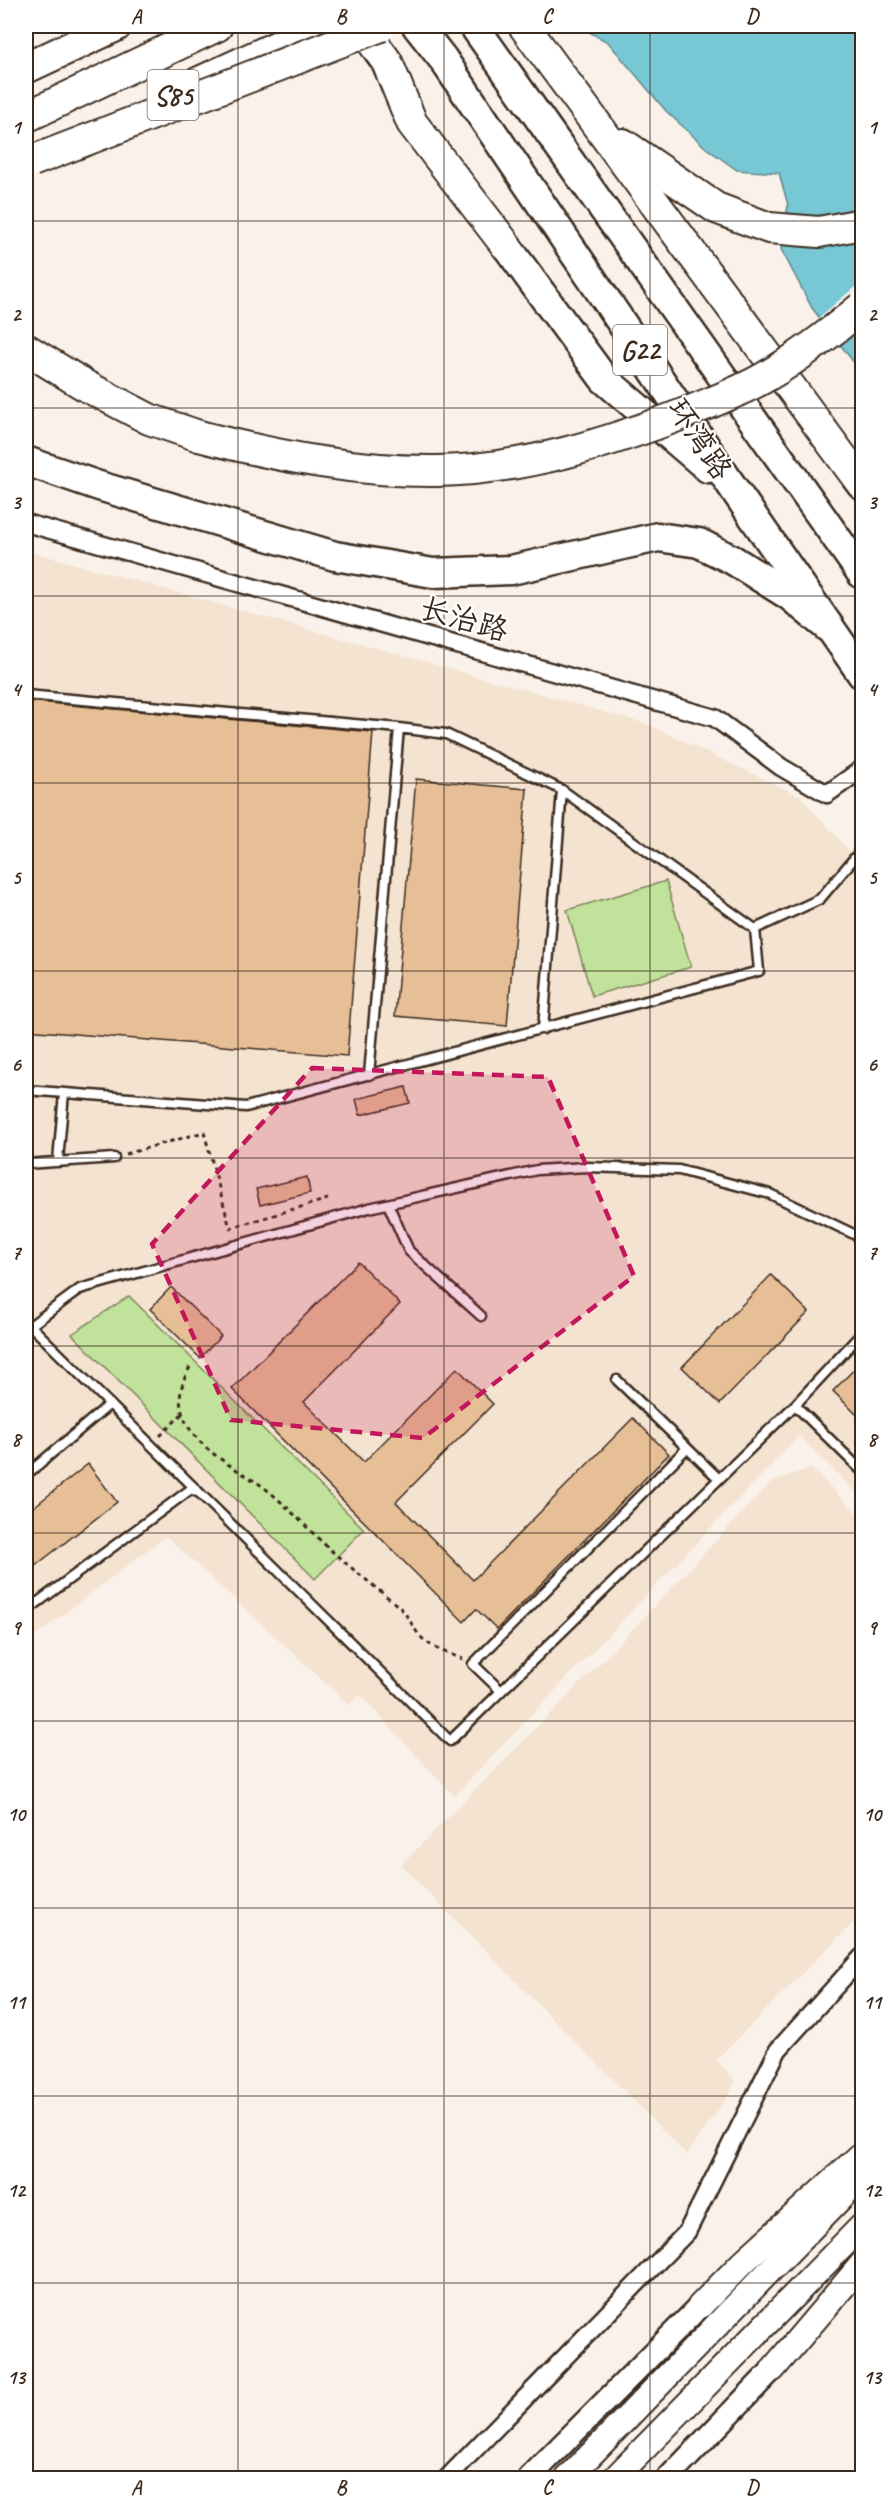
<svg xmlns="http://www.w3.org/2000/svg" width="888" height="2504" viewBox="0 0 888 2504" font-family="Caveat,'LXGW WenKai TC',sans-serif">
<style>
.built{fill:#f4e3d1}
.green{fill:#c1e29a;stroke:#7e865c;stroke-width:1.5}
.water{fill:#78c7d5;stroke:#60888c;stroke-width:1.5}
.pier{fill:#faf2ea}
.building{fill:#e7bf97;stroke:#3b2a1e;stroke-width:1.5}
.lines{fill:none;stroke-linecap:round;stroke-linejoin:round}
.service-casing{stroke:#3b2a1e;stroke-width:13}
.minor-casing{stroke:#3b2a1e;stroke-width:21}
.tertiary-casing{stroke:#3b2a1e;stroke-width:26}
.secondary-casing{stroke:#3b2a1e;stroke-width:28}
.trunk-casing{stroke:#3b2a1e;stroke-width:33}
.motorway-casing{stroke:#3b2a1e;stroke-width:34}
.path{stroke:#3b2a1e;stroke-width:3;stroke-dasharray:4.5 4.5;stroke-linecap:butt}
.service{stroke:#fff;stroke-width:8}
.minor{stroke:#fff;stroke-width:16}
.tertiary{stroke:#fff;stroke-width:21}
.secondary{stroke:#fff;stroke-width:24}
.trunk{stroke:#fff;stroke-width:28}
.motorway{stroke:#fff;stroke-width:30}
.motorway-bridge-casing{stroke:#3b2a1e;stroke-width:34;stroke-linecap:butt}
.motorway-bridge{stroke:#fff;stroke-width:30}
.marked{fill:#c2185b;fill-opacity:0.2;stroke:#c2185b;stroke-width:4.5;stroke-dasharray:12 8;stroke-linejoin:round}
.grid{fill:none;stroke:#3b2a1e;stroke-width:1.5;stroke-opacity:0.55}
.labels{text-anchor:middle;stroke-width:4.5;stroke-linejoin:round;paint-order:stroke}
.shield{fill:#fff;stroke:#766a62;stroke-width:1.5}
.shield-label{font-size:28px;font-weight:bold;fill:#3b2a1e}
.street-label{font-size:30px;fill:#3b2a1e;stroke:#fff}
.neatline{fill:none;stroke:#3b2a1e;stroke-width:2}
.grid-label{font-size:20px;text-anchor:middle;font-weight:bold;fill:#3b2a1e}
</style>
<rect width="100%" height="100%" fill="#faf2ea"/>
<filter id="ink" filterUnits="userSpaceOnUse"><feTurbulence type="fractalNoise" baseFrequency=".0167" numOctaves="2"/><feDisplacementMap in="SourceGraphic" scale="12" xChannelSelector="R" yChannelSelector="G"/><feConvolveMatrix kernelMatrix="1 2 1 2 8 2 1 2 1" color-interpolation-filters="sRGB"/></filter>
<g filter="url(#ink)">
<path class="built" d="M26 550 647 724 800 796 862 865V1498L799 1436 454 1796 360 1695 349 1705 166 1536 26 1643Z
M811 1468 862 1518V1914L716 2060 735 2080 731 2092 687 2155 401 1865 613 1650 771 1482Z"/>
<path class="green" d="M666 881 691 967 592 996 567 910Z
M129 1296 364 1529 315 1579 72 1334Z"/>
<path class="water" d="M578 26H862V373L812 308 781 249 788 205 779 173 737 170 706 148 666 111 608 42Z"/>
<path class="pier" d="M862 281V326L837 345 817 319Z"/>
<path class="building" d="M26 701 373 732 347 1056 26 1030Z
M416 779 527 789 507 1026 395 1016Z
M406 1087 410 1103 360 1115 356 1099Z
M307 1177 310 1193 260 1205 256 1189Z
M358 1262 400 1304 304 1402 364 1462 457 1368 493 1404 396 1502 473 1580 633 1418 669 1454 497 1629 476 1609 464 1622 232 1389Z
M771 1275 809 1312 720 1404 682 1367Z
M171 1287 221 1336 200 1358 150 1309Z
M862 1361V1420L833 1391Z
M88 1464 117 1502 26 1573V1513Z"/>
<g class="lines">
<defs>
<path id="service" d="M26 695 399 728 446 734 562 790 755 929
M543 1029 562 790
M369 1075 399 728
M26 1090 246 1107 759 971 755 929 820 899 862 849
M58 1161 64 1093
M26 1164 114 1158
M388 1204 409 1251 481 1316
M31 1326 450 1741 795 1405 862 1471
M26 1329 80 1289 369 1208 537 1170 586 1167 679 1170 770 1194 862 1238
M617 1380 719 1479
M795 1405 862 1333
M26 1475 110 1404
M26 1611 191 1489 197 1492
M501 1691 473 1664 687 1448"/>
<path id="minor" d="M26 523 715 718 781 767 827 794 862 769
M447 2478 687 2232 778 2050 862 1957"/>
<path id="tertiary" d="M529 2478 700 2306
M668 2478 773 2369"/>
<path id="secondary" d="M700 2306 743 2262 862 2154
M773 2369 862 2264
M568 2478 862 2176
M615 2478 862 2226"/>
<path id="trunk" d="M417 26 443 59 736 492 862 674
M474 26 862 574
M505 244 604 379 708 468
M26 461 99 486 335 556 433 573 511 570 658 537 699 543 733 560 790 596 831 630"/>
<path id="motorway" d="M361 26 387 62 412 123 505 244
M524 26 862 484
M26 68 116 26
M191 86 321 26
M26 117 217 26
M623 144 716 208 769 228 819 232 862 224
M26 349 86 386 149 419 199 436"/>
</defs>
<use href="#service" class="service-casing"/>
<use href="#minor" class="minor-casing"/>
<use href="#tertiary" class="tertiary-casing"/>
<use href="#secondary" class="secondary-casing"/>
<use href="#trunk" class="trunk-casing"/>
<use href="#motorway" class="motorway-casing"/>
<path class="path" d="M126 1154 204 1132 230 1228 328 1199
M190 1367C179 1387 176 1405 188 1426 205 1454 236 1468 262 1486 281 1500 295 1516 312 1532 338 1559 370 1582 398 1606 409 1615 413 1630 423 1639 433 1649 450 1654 463 1659
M160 1436 182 1414"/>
<use href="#service" class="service"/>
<use href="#minor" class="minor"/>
<use href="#tertiary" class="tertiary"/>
<use href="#secondary" class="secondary"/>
<use href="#trunk" class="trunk"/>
<use href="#motorway" class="motorway"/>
<defs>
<path id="motorway-bridge" d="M32 161 381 26
M199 436C276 456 357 472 437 471 522 470 609 443 688 412 714 401 742 391 767 376 801 356 832 332 862 307"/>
</defs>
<use href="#motorway-bridge" class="motorway-bridge-casing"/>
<use href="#motorway-bridge" class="motorway-bridge"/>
</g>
</g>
<path class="marked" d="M312 1068 548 1077 634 1276 423 1438 231 1420 152 1244Z"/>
<path class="grid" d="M238 26V2478M444 26V2478M650 26V2478M26 221H862M26 408H862M26 596H862M26 783H862M26 971H862M26 1158H862M26 1346H862M26 1533H862M26 1721H862M26 1908H862M26 2096H862M26 2283H862"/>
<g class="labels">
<g class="shield">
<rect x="147.5" y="70" width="51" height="50" rx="4.5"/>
<rect x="613" y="325" width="54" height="50" rx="4.5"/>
</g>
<g class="shield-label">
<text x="173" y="105">S85</text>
<text x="640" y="360">G22</text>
</g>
<g class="street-label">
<text transform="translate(700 439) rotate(56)" y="10">环湾路</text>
<text transform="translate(464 619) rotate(16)" y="10">长治路</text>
</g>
</g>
<rect width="888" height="2504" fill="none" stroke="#fff" stroke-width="66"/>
<rect x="33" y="33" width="822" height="2438" class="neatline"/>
<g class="grid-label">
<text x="136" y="23">A</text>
<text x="341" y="23">B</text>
<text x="547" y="23">C</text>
<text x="752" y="23">D</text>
<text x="16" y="134">1</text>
<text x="872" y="134">1</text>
<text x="16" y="321">2</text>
<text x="872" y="321">2</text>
<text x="16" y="509">3</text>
<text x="872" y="509">3</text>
<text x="16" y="696">4</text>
<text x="872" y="696">4</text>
<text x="16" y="884">5</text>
<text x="872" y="884">5</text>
<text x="16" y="1071">6</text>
<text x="872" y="1071">6</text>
<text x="16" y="1259">7</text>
<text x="872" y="1259">7</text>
<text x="16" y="1446">8</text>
<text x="872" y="1446">8</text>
<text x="16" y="1634">9</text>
<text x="872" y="1634">9</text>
<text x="16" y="1821">10</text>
<text x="872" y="1821">10</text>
<text x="16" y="2009">11</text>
<text x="872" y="2009">11</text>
<text x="16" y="2197">12</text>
<text x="872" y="2197">12</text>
<text x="16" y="2384">13</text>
<text x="872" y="2384">13</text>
<text x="136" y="2494">A</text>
<text x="341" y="2494">B</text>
<text x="547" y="2494">C</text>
<text x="752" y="2494">D</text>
</g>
</svg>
